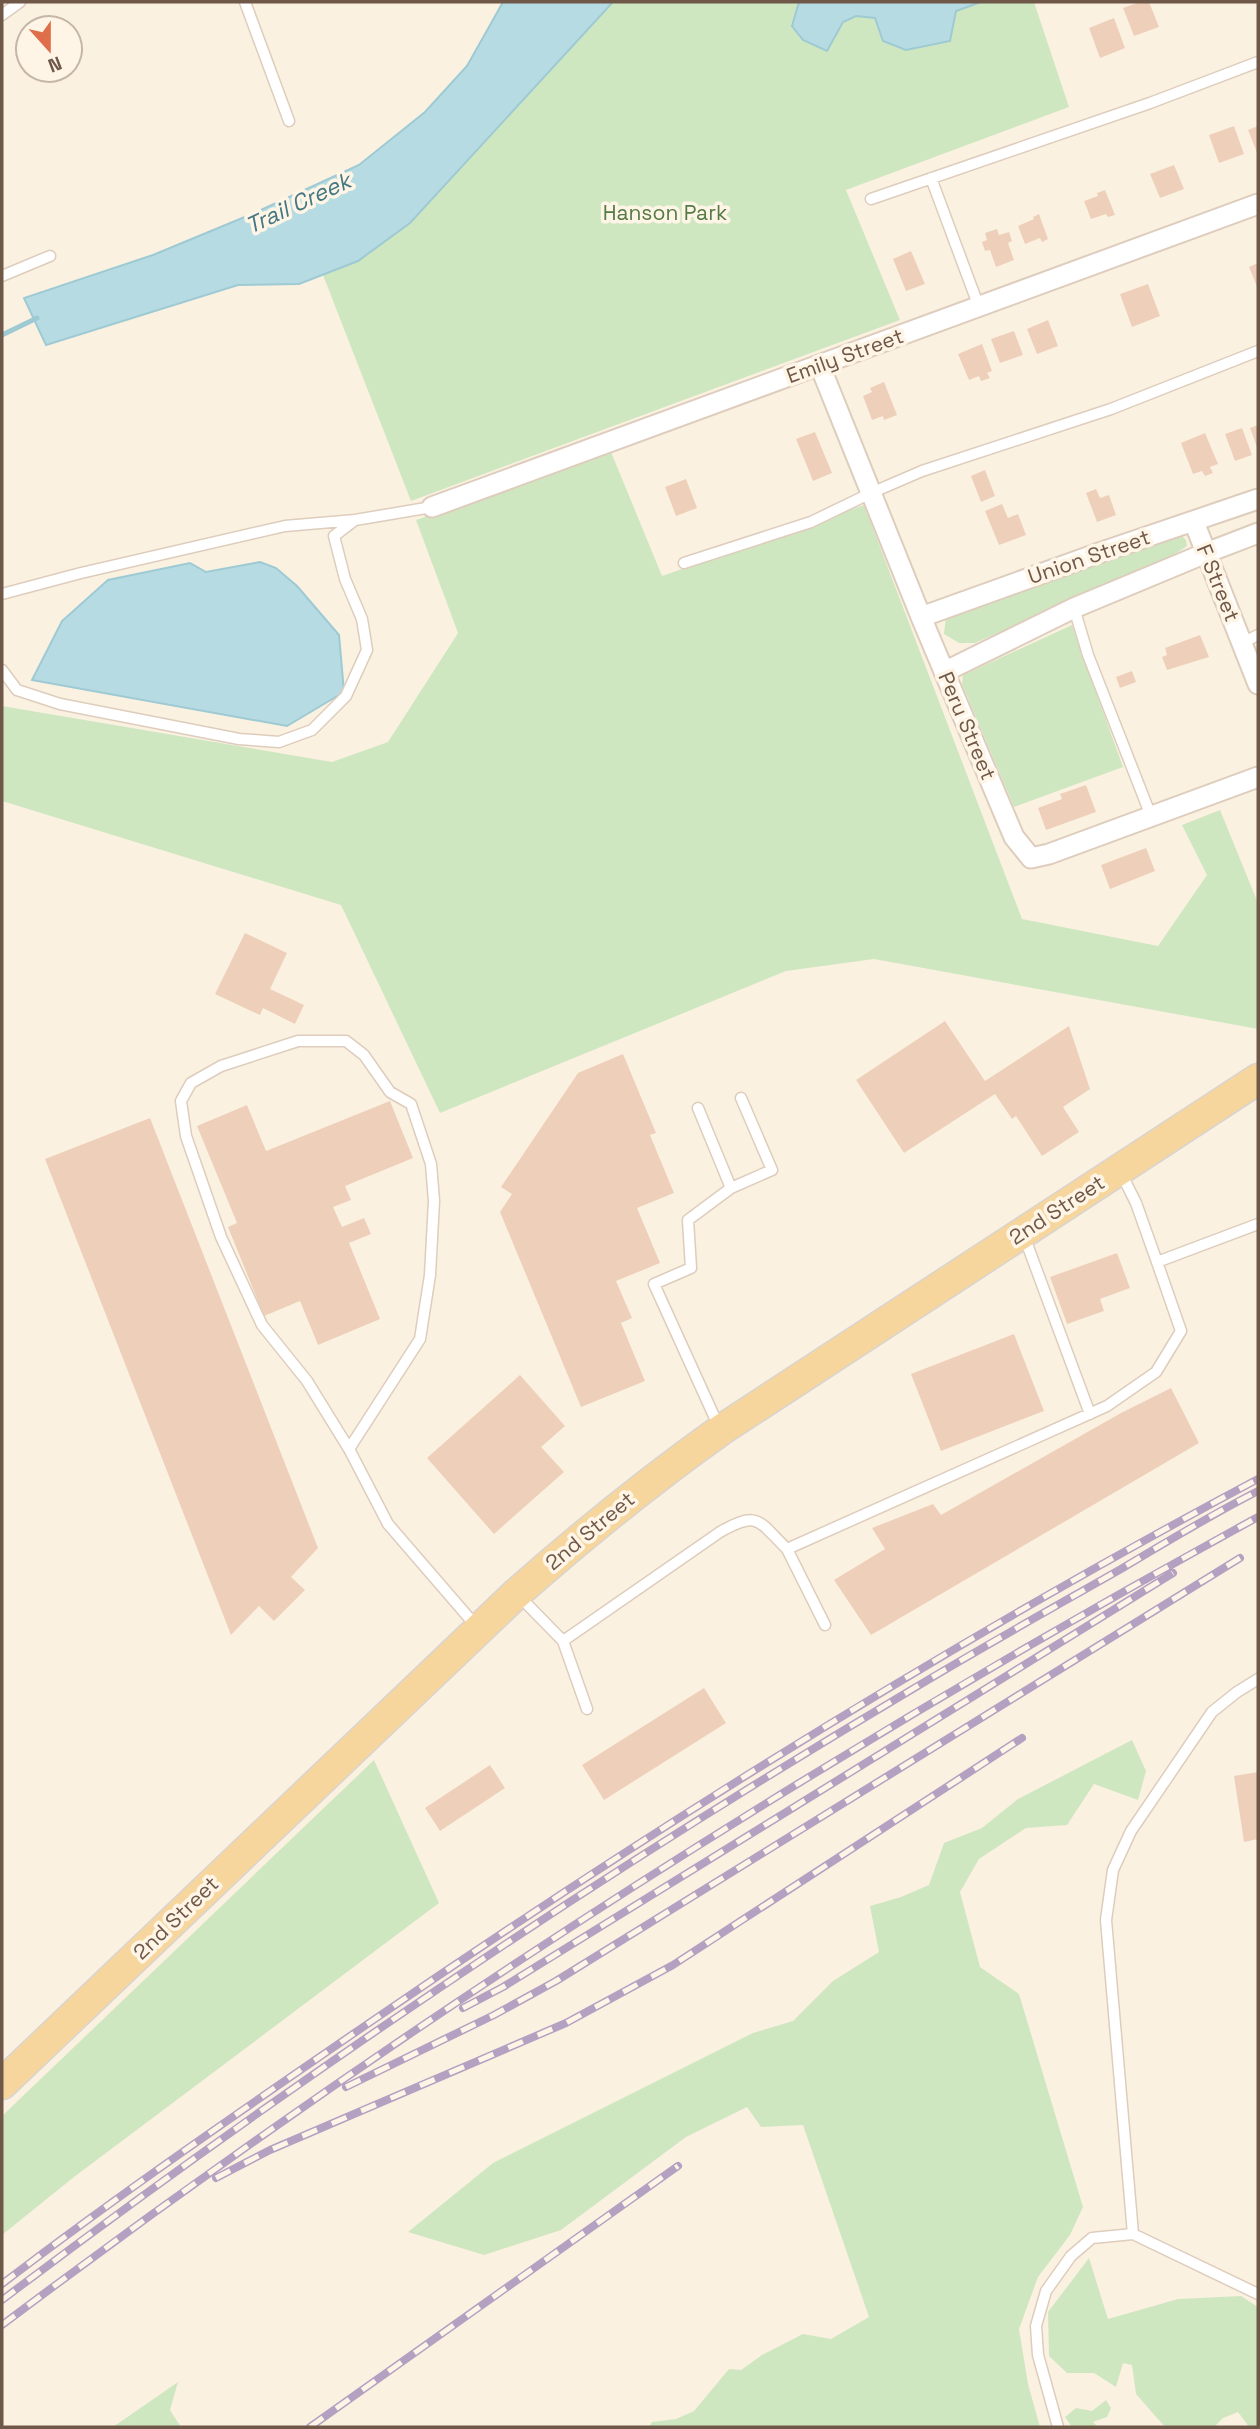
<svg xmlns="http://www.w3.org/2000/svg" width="1260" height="2429" viewBox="0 0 1260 2429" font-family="'Space Grotesk',sans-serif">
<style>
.green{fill:#cfe7c1}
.water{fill:#b7dbe2;stroke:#9ecad4;stroke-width:2}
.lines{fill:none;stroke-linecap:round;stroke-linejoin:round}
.stream{stroke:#9ecad4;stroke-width:5}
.building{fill:#eed0ba}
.lane-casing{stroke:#decdbd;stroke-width:13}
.street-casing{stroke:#decdbd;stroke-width:23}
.primary-casing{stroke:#dad4d0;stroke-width:33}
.lane{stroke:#fff;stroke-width:10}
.street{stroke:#fff;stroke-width:19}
.primary{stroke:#f6d69c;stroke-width:30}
.rail-casing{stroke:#b4a1c2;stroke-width:8}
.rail{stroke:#fef5e6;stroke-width:5;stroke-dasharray:16;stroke-linecap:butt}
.labels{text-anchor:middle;stroke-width:7;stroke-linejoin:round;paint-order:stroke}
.park-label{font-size:21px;fill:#547b45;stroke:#fef5e6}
.street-label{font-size:21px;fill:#705849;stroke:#fef5e6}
.water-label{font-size:23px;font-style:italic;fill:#457783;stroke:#fef5e6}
</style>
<rect width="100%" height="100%" fill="#fbf1e1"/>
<path class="green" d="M613 2H1034L1069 107 846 190 900 320 411 501 323 275 358 261 410 223Z
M611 452 662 576 864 505 1022 919 1158 946 1207 875 1182 825 1220 810 1258 903V1029L874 959 786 971 440 1113 341 905 2 801V706L332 762 388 742 458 633 416 520Z
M1181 535 1186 540 1187 546 1172 556 975 643H959L944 634 946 616Z
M1072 625 1123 767 1014 807 962 684 963 675Z
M1132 1740 1146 1771 1138 1800 1094 1784 1067 1825 1026 1828 979 1859 960 1892 980 1967 1019 1994 1083 2207 1070 2235 1038 2277 1019 2329 1028 2384 1040 2427H649L652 2422 676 2419 694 2411 729 2369 741 2370 762 2355 803 2334 831 2339 869 2317 803 2125 761 2127 747 2107 686 2137 561 2230 484 2255 408 2232 493 2163 753 2033 793 2021 833 1981 879 1952 870 1906 901 1897 929 1885 944 1843 982 1828 1018 1799Z
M374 1760 439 1903 74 2177 2 2235V2116Z
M1089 2258 1108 2319 1178 2299 1241 2296 1258 2307V2427H1249L1238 2412 1223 2418 1214 2427H1165L1136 2394 1132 2365 1123 2363 1116 2387 1094 2373H1067L1049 2356 1048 2312Z
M178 2382 170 2410 181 2427H113Z
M1106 2400 1111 2408 1107 2417 1093 2422 1098 2427H1072L1065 2417 1076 2408 1092 2411Z"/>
<path class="water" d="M503 2H613L410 223 358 261 299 284 238 285 46 345 24 298 153 255 252 214 359 165 425 112 467 66Z
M799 2H981L956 11 950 41 906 50 883 41 875 18 856 16 843 22 827 51 803 40 792 26Z
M260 562 276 568 297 586 339 635 344 692 287 726 32 680 62 621 108 580 190 563 206 572Z"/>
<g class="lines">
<path class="stream" d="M2 335 37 318"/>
</g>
<path class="building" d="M1140 2H1149L1159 27 1134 36 1123 8Z
M1114 18 1125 48 1100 58 1089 28Z
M1234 126 1244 154 1219 163 1209 135Z
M1258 126V155L1248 130Z
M1174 165 1184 189 1160 198 1150 174Z
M1105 190 1115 215 1108 217 1106 214 1091 219 1084 201 1098 196 1097 193Z
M1039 214 1048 239 1042 242 1040 238 1025 244 1018 226 1034 219 1033 217Z
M997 229 999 235 1009 232 1012 241 1008 243 1014 260 996 267 990 250 985 251 982 242 987 240 985 233Z
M911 251 925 284 906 291 893 259Z
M1258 263V289L1249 267Z
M1148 284 1160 316 1132 327 1120 294Z
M1048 320 1058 346 1037 354 1027 329Z
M1014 331 1023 355 1000 363 991 339Z
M982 344 992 371 987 373 990 378 981 381 979 376 969 380 958 354Z
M884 382 897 415 884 420 883 416 872 420 863 396 872 392 870 388Z
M1258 425V450L1250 428Z
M1242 428 1252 455 1235 461 1225 434Z
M815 432 832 473 813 481 796 439Z
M1205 433 1218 464 1210 467 1213 473 1205 476 1202 471 1193 474 1181 443Z
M985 470 995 496 981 502 971 476Z
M686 479 697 508 676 516 665 487Z
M1096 489 1100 498 1109 495 1116 515 1097 522 1086 493Z
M1002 504 1008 518 1018 514 1026 535 999 545 985 511Z
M1200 635 1209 657 1167 670 1162 657 1167 655 1165 648Z
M1132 671 1136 682 1120 688 1116 677Z
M1086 785 1096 812 1046 830 1038 808 1062 799 1060 794Z
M1146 848 1155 871 1110 889 1101 865Z
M245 933 287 953 270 989 304 1005 295 1024 263 1008 260 1015 215 994Z
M945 1021 985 1081 1069 1026 1090 1089 1063 1107 1079 1132 1042 1156 1016 1116 1012 1119 995 1094 904 1153 856 1080Z
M623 1054 656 1133 650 1135 674 1193 637 1208 660 1263 616 1281 632 1318 621 1323 645 1381 581 1407 500 1212 512 1194 501 1187 578 1073Z
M390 1101 413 1158 345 1186 351 1200 333 1207 342 1227 364 1218 371 1234 349 1243 380 1319 318 1345 300 1301 264 1316 228 1227 237 1223 197 1126 247 1105 266 1151Z
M150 1118 318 1548 291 1577 305 1590 274 1621 259 1606 231 1635 45 1159Z
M1117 1253 1130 1288 1100 1299 1104 1311 1067 1324 1050 1277Z
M1014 1334 1044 1411 941 1451 911 1374Z
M520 1375 565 1426 541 1447 564 1472 494 1534 427 1458Z
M1171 1388 1199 1443 871 1635 834 1580 885 1549 872 1528 933 1504 941 1515 1121 1413Z
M704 1688 726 1723 604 1800 582 1765Z
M490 1765 505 1788 440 1831 425 1808Z
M1258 1772V1839L1244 1842 1234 1776Z"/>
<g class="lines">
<defs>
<path id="lane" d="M245 2 289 121
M2 15 20 2
M931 178 979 307
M871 199 1150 103 1258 62
M2 276 50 256
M684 563 811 522 871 493 922 471 1111 409 1258 351
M2 594 81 573 285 526 355 520 432 507
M1074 608 1088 655 1151 816
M1242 643 1258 635
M2 670 17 690 60 704 239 739 279 742 312 730 346 696 367 650 362 619 345 579 334 536 355 520
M698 1108 731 1188 688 1220 691 1268 654 1284 719 1427
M1121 1173 1136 1203 1157 1262 1258 1224
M731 1188 772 1170 741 1098
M1024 1236 1090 1414
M349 1449 420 1339 430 1275 434 1201 431 1164 411 1104 390 1092 364 1055 346 1041H298L221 1066 191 1083 181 1101 186 1136 221 1237 262 1325 307 1381 349 1449 388 1524 476 1626
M519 1596 563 1641 587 1709
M825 1625 787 1549 1107 1406 1156 1372 1181 1331 1157 1262
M563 1641 720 1532C759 1510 758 1521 787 1549
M1133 2234 1106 1920 1113 1870 1131 1831 1212 1712 1237 1692 1258 1679
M1058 2427 1038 2355 1036 2326 1046 2291 1071 2256 1092 2238 1133 2234 1258 2294"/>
<path id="street" d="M820 366 921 617 1014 837 1031 858 1049 854 1258 777
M432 507 1258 204
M1194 522 1258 684
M921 617 1099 553 1258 499
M944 672 1074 608 1206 553 1258 533"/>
<path id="primary" d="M2 2084 517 1593C584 1534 648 1482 721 1430L1258 1079"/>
</defs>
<use href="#lane" class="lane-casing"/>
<use href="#street" class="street-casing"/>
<use href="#primary" class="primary-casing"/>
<use href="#lane" class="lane"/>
<use href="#street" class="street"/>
<use href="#primary" class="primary"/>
<defs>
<path id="rail" d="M463 2008 503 1987 1173 1573
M346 2087 494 2015 556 1981 1240 1558
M216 2178 270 2150 566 2023 673 1965 1022 1738
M2 2284C121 2193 245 2108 369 2023 655 1827 951 1642 1258 1479
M2 2300C291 2082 594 1878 906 1693 977 1650 1049 1610 1121 1569 1166 1542 1211 1515 1258 1491
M2 2325C401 2025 821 1756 1258 1517
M310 2427 678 2166"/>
</defs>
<use href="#rail" class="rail-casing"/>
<use href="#rail" class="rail"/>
</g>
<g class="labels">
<g class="park-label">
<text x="665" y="220">Hanson Park</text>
</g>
<g class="street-label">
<text transform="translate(845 356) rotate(-20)" y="7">Emily Street</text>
<text transform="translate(1089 557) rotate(-19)" y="7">Union Street</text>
<text transform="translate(1218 583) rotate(68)" y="7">F Street</text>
<text transform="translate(967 726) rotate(67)" y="7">Peru Street</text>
<text transform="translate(1057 1210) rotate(-33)" y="7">2nd Street</text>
<text transform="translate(590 1531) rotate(-40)" y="7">2nd Street</text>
<text transform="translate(176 1918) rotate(-44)" y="7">2nd Street</text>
</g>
<g class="water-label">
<text transform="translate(298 203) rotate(-25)" y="8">Trail Creek</text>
</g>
</g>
<rect width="1260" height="2429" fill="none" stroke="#705849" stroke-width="7"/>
<g transform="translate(49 49) rotate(159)"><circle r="33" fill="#fef5e6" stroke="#c5b6a7" stroke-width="2"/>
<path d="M0-5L12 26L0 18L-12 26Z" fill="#df6f4b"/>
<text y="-10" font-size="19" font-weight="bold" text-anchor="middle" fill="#705849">N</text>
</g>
</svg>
